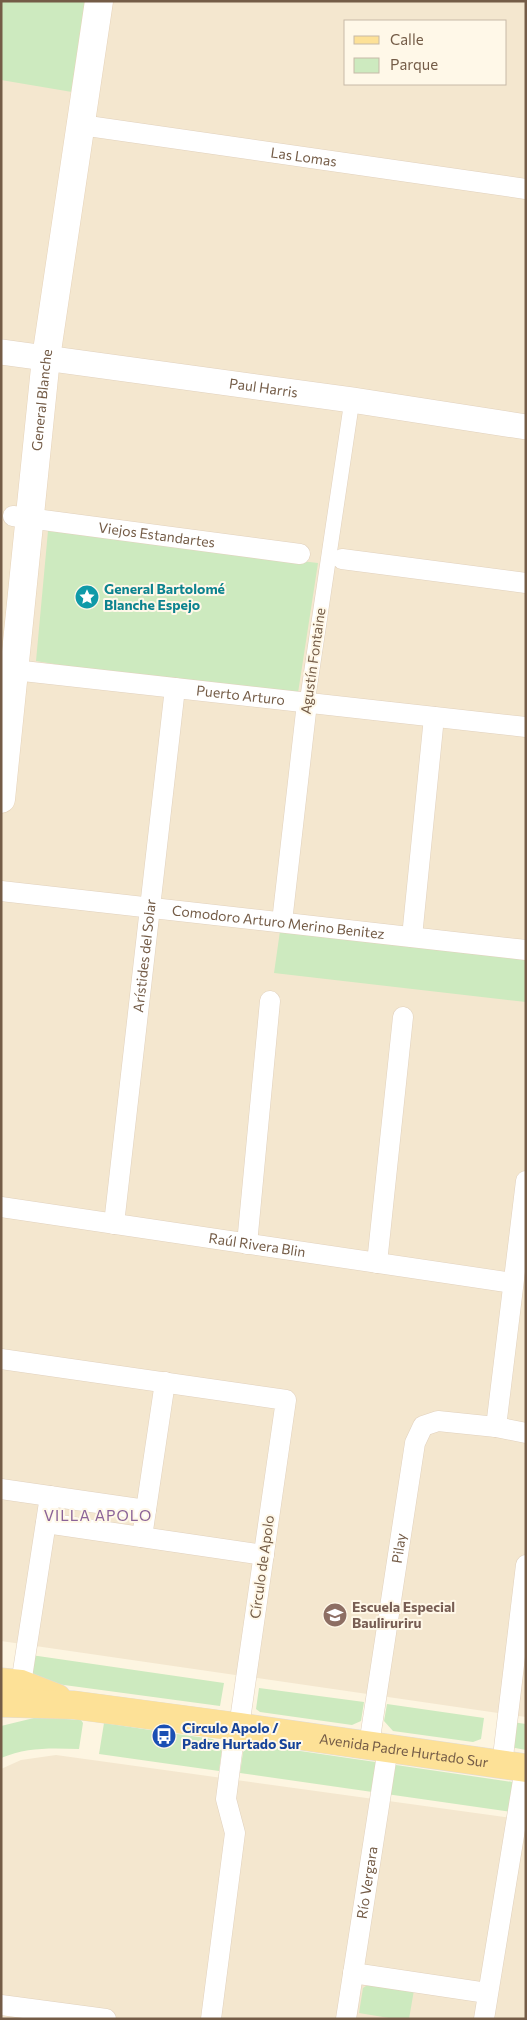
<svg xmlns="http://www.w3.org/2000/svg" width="527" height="2020" viewBox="0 0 527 2020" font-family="Commissioner,sans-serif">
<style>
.residential{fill:#f4e7cf;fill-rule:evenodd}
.green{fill:#cdeabf}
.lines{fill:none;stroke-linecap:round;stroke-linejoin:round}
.pedestrian-casing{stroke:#e1d1bd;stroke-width:16}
.minor-casing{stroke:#e1d1bd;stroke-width:21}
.tertiary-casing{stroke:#e1d1bd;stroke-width:26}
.secondary-casing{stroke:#e6d3ba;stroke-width:29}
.primary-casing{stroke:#e0dbd7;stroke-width:29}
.pedestrian{stroke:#fff;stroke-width:15}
.minor{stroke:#fff;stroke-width:20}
.tertiary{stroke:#fff;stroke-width:25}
.secondary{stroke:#fff;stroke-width:28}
.primary{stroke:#fde197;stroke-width:28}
.labels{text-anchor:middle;stroke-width:4;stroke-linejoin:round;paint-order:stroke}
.street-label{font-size:14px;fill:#745c47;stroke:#fff8e8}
.culture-label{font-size:14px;font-weight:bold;fill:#0d838f;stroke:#fff8e8;text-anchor:start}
.education-label{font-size:14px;font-weight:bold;fill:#785e54;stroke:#fff8e8;text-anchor:start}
.transit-label{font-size:14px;font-weight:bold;fill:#164399;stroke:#fff8e8;text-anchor:start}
.neighbourhood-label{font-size:15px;letter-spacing:1px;fill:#8b6398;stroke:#fff8e8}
</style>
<rect width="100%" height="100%" fill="#fdf5e1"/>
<path class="residential" d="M1 1H526V1717L1 1641ZM346 21H506V84H346Z
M56 1755 526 1820V2019H1V1769L21 1760Z"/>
<path class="green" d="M1 1H85L72 92 1 80Z
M48 531 318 563 298 693 157 681 36 661Z
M280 931 523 959 526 961V1002L274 973Z
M31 1655 224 1683 220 1706 27 1680Z
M259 1688 364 1702 361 1721 352 1725 260 1712 256 1709Z
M387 1704 484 1718 481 1739 473 1742 393 1731 384 1721Z
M38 1717 81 1720 83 1723 79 1749C51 1748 27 1747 1 1758V1726Z
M512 1722 526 1724V1750L510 1747Z
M104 1723 157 1731 156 1741 168 1742 170 1733 213 1739 222 1749 219 1771 99 1754Z
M252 1744 526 1784V1814L240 1773 243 1752Z
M369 1984 414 1990 409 2019H395L359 2013 363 1988Z"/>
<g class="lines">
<defs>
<path id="pedestrian" d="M307 703 352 400"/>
<g id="minor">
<path id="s1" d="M81 125 526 189"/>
<path id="s2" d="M13 516 300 554"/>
<path d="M342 559 526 583"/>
<path id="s3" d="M14 670 526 727"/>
<path id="s4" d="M1 891 526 950"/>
<path d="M282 922 307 703"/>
<path d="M412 937 434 717"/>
<path id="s5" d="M1 1207 513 1283"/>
<path id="s6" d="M114 1224 175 688"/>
<path d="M247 1244 270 1001"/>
<path d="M377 1263 403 1017"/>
<path d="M1 1359 286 1400 239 1727 233 1745 226 1799 235 1833 211 2019"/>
<path d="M496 1427 526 1181"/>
<path d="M1 1489 146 1510"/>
<path d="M46 1523 264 1555"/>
<path d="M142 1537 165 1382"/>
<path d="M21 1684 50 1496"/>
<path id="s7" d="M369 1745 415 1443 423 1426 438 1421 496 1427 526 1433"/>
<path d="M502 1765 526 1565"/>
<path d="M353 1973 487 1993"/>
<path d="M1 2005 106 2019"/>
<path id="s8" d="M346 2019 388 1748"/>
<path d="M484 2019 525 1768"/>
</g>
<g id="tertiary">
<path id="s9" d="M1 352 352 400 526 427"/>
</g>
<g id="secondary">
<path id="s10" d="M1 799 46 358 99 1"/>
</g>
<g id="primary">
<path d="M1 1682 21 1684 57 1698"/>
<path id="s11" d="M1 1703 74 1705 239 1727 526 1768"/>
</g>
</defs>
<use href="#pedestrian" class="pedestrian-casing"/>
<use href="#minor" class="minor-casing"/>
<use href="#tertiary" class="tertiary-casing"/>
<use href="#secondary" class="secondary-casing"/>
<use href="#primary" class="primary-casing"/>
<use href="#pedestrian" class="pedestrian"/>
<use href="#minor" class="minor"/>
<use href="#tertiary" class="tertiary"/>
<use href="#secondary" class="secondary"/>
<use href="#primary" class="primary"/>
</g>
<defs>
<symbol id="sight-disc" viewBox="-11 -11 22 22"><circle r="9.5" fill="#0f9aa8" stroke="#fff8e8"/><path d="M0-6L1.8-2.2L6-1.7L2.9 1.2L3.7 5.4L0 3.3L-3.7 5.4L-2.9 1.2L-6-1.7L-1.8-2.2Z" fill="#fff"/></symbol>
<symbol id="school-disc" viewBox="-11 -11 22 22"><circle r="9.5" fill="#8d6e63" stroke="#fff8e8"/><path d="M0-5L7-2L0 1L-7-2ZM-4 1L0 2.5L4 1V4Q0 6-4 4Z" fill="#fff"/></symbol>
<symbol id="bus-disc" viewBox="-11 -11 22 22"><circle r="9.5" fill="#1a4fb4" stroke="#fff8e8"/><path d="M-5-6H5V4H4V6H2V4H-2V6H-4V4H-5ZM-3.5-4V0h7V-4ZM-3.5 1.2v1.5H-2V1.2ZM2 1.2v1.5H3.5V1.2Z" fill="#fff"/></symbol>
</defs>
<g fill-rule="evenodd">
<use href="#sight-disc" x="73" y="583" width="28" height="28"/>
<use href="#school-disc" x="321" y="1601" width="28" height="28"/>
<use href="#bus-disc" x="150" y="1722" width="28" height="28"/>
</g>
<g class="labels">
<g class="street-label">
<text dy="5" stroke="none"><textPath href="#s1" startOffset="225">Las Lomas</textPath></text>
<text dy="5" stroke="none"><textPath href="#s9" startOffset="265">Paul Harris</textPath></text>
<text dy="5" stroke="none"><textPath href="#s10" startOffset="401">General Blanche</textPath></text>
<text dy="5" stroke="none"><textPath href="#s2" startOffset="145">Viejos Estandartes</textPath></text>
<text transform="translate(313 661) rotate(-82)" y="5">Agustín Fontaine</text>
<text dy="5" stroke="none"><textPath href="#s3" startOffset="228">Puerto Arturo</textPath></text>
<text dy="5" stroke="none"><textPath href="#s4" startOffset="279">Comodoro Arturo Merino Benitez</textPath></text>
<text dy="5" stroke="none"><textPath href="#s6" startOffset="270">Arístides del Solar</textPath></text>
<text dy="5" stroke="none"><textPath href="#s5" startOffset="259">Raúl Rivera Blin</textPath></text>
<text dy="5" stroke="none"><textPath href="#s7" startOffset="199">Pilay</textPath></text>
<text transform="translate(262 1567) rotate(-82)" y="5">Círculo de Apolo</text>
<text dy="5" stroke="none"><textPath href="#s11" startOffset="406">Avenida Padre Hurtado Sur</textPath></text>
<text dy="5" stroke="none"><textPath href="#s8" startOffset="138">Río Vergara</textPath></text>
</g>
<g class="culture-label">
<text x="104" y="594">General Bartolomé<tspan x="104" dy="16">Blanche Espejo</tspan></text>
</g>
<g class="education-label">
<text x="352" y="1612">Escuela Especial<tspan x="352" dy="16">Bauliruriru</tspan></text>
</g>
<g class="transit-label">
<text x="182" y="1733">Circulo Apolo /<tspan x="182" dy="16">Padre Hurtado Sur</tspan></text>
</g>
<g class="neighbourhood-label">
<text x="98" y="1521">VILLA APOLO</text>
</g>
</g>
<rect width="527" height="2020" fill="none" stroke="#745c47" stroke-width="5"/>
<rect x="344" y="20" width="162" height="65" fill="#fff8e8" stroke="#c7baa8"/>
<rect x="354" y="36" width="25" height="8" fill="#fde197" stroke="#c7baa8"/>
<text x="390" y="45" font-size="15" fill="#745c47">Calle</text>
<rect x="354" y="58" width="25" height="15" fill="#cdeabf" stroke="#c7baa8"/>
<text x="390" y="70" font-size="15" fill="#745c47">Parque</text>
</svg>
